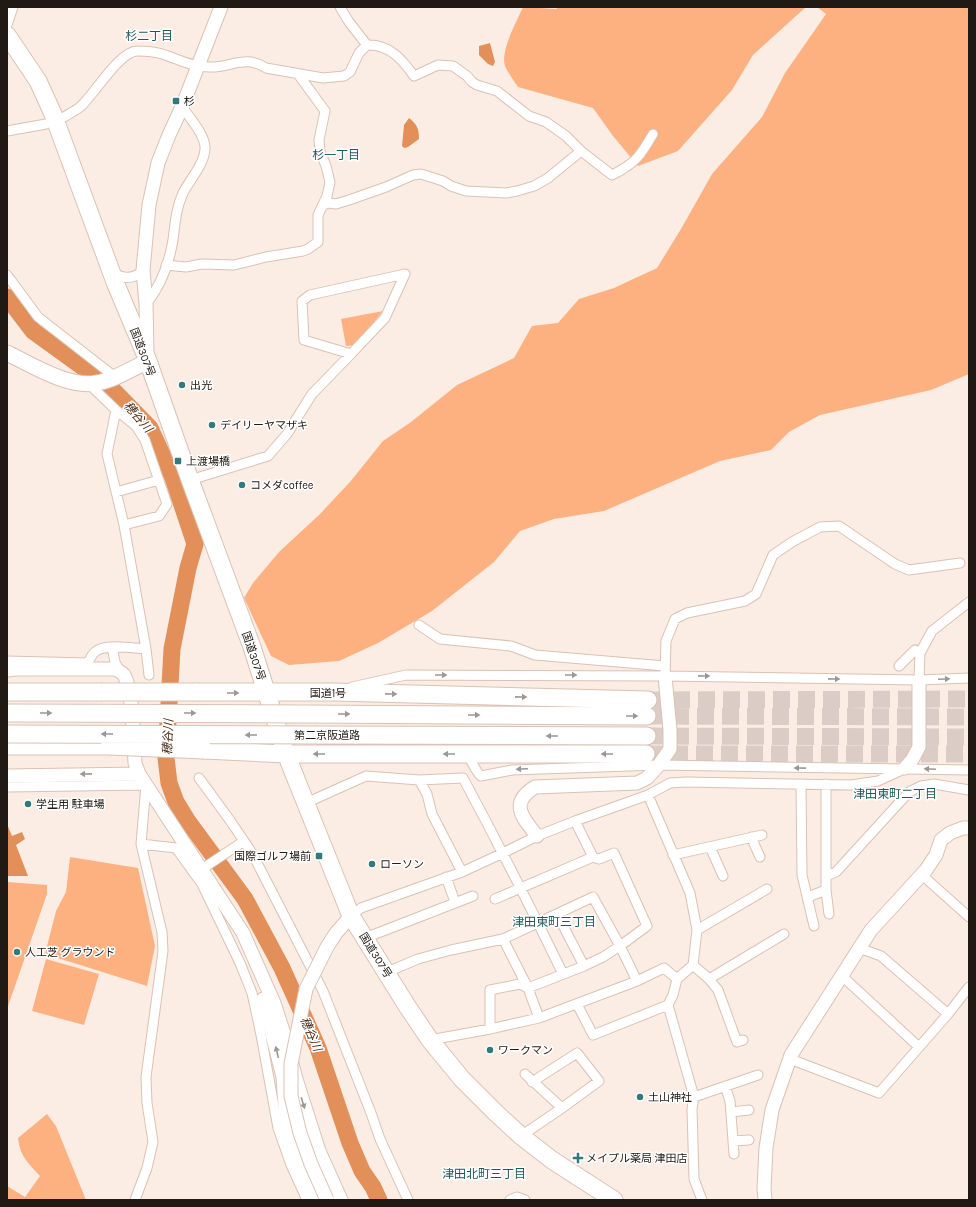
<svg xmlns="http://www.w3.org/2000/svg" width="976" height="1207" viewBox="0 0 976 1207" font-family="Karla,'Noto Sans JP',sans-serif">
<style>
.green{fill:#fdb080}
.water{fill:#e28f59}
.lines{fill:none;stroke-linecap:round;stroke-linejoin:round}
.river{stroke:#e28f59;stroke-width:17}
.highway-tunnel{stroke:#dbcdc5;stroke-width:17;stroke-dasharray:17 8;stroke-linecap:butt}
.street-casing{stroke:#dac2b4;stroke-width:11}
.secondary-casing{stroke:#dac2b4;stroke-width:15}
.primary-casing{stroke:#dac2b4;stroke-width:17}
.highway-casing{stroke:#dac2b4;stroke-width:19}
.street{stroke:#fff;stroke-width:9}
.secondary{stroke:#fff;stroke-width:13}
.primary{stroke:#fff;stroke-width:15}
.highway{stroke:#fff;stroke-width:17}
.secondary-bridge-casing{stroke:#dac2b4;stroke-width:15;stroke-linecap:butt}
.highway-bridge-casing{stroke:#dac2b4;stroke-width:19;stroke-linecap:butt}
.secondary-bridge{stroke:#fff;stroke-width:13}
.highway-bridge{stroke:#fff;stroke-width:17}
.oneway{fill:#9b9895}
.poi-dot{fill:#327b7c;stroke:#fff;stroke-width:1.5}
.labels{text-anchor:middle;stroke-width:3;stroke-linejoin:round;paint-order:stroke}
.poi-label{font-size:11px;fill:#211913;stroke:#fff;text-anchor:start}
.street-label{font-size:11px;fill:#211913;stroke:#fff}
.neighbourhood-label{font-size:12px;fill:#1f5a5b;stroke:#fff}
.water-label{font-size:12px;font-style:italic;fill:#4e2c15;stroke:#fff}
</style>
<rect width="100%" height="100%" fill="#fcede4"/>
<path class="green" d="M523 7 556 9 559 7H806L753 55 732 90 678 151 638 166 613 136 593 108 518 87C514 81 508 73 505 66 500 51 517 21 523 7Z
M817 7H969V374L931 390 820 415 789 432 771 450 720 461 604 511 554 519 520 531 494 562 432 611 378 643 339 661 289 665 271 656 244 598 253 583 279 552 319 515 350 482 383 441 411 422 457 385 514 358 532 326 558 323 579 299 614 288 657 268 681 229 712 174 762 117 785 73 826 14Z
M383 311 355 345 346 346 341 319Z
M70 857 138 868 155 946 147 986 45 954 56 911 66 892Z
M7 882 47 885V894L7 1009Z
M46 959 99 974 84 1025 32 1011Z
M47 1114 56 1126 86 1200H7V1186L25 1197 40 1176C28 1163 20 1156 18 1138Z"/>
<path class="water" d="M490 43 495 62 493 66 488 64 479 55V46Z
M409 118C417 124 419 129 419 139L408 147 404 148 402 146 404 125Z
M7 824 12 836 22 832 25 839 16 845 28 876H7Z"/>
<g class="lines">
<path class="river" d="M7 297 33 331 109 386 150 428 173 478 195 544 188 568 172 649 166 758 169 783 176 802 187 820 245 899 282 968 318 1048 350 1143 362 1171 373 1187 379 1200"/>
<path class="highway-tunnel" d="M648 700 969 699
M647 716 969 717
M647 736 969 737
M646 754H969"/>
<defs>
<path id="street" d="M340 7 349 22 367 45
M7 25 13 7
M64 117C69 114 75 111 80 107 94 95 120 50 138 51 146 51 155 52 162 54 178 59 192 67 209 67 230 68 245 54 266 68L323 78 344 76 350 72 359 53 367 45C389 44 402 59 414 76L438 65 453 66 467 76 472 82 477 85 497 91 529 116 546 122 566 136 581 151 612 175C635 164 641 155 653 134
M7 131 46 124
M323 205 329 203 336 204 349 200 386 187 413 175 421 174 443 181 451 186 466 191 506 193 517 191 534 186 548 178 581 151
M166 265 186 267 202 264 234 265 266 257 303 251 308 249 318 242V215L327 196 330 182 326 166 320 151 319 140 325 111 298 74
M112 272C123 279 134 280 143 270
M405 274 385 318 351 354 304 340 302 301 310 295Z
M7 275 38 317 115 377
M146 304C161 286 169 263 173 240 175 224 176 208 183 193 190 179 204 165 205 149 206 136 190 118 182 107
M89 384 116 410 107 454 124 525 146 649 149 675
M116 410 136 426 145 440 167 504 159 516 124 525
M190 480 268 456 287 434 312 394 351 354
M116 492 159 480
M419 625 440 639 511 646 535 655 665 666
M112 647 115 662 119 670
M7 661 88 663C90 659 92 654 95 652 104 643 133 648 146 649
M899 666 915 650 920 653
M665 676 666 641 675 619 687 613 745 601 756 594 773 555 792 542 820 527 839 526 895 564 909 570 960 563
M919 680 920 653 932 631 969 602
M352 687 406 675 665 676 919 680 969 678
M467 754C472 761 475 771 481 776L512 770 659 765 969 770
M199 778 229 819 252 853 323 991 371 1113 380 1139 408 1200
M419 780 427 794 432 814 462 872
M801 784 802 875 814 926
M826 784V890L829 914
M7 787 146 785 141 844 162 932 163 951 146 1077 147 1103 153 1142 147 1168 135 1200
M648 795 690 893 697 930 693 965 677 979 673 995 668 1005 694 1097 692 1109 694 1179 702 1200
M306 803 366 776 419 780 463 778C498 843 531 908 563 974
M575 821 648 795 670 783 686 782 851 785 878 781 902 770
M751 837 760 857
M141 844 176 848 202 884 240 963 252 993 261 1035 278 1128 291 1165 307 1200
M710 847 723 876
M673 855 762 835
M202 869 244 841
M922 875 969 917
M826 876 836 872 909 792 921 786 934 784 969 790
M446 877 455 902
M808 897 826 890
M557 914 584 966
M351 916 361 908 462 872 503 853 537 836 575 821 593 857
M697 930 767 889
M365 938 473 896
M503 939 528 988 539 1018
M859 948 881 956 948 1014
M693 965 709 979 718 990 737 1042 743 1040
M387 972 418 959 451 950 503 939 593 897 620 946 637 981
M842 976 919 1047
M709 979 784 934
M577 1004 593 1035 668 1005
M490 1029V990L520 984 528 988 584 966 603 957 620 946 647 926 614 853 599 859 593 857 495 899
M430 1040 490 1029 539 1018 637 981 664 968 677 979
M790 1059 879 1093 948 1014 969 987
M525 1074 562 1108
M725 1086 730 1101 734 1154
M694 1097 758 1075
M731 1112 749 1110
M521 1136 562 1108 599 1081 577 1053 532 1082
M733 1141 749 1140
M510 1200 517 1197 525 1200"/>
<path id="secondary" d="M147 354 146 304 143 270 149 205 158 163 169 135 182 107 221 7
M7 670 16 669H113C118 670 121 671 124 675 133 690 134 743 135 763L139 774 243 933 274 1003 285 1037 296 1079 319 1151 341 1200
M905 768 912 760 919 747V680
M7 776 139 774
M537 836C522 817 509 803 535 787L637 783 647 778 659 765 670 749V730L665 676
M336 933 351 916
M263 999 283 1077 287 1135 301 1171 318 1200
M765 1200 764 1188 766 1148 772 1110 791 1055 871 930 926 870 936 855 941 840 950 833 963 828H969"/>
<path id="primary" d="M7 353C32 365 68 388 96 383 113 381 133 368 148 361"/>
<path id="highway" d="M7 35 38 81 53 114 115 282 148 361 190 480 252 647 286 754 351 916 407 1006 430 1040 462 1079 496 1113 521 1136 552 1160 614 1200
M7 692H100
M194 692H334L648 700
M305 714 647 716
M318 735 647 736
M7 746H109
M204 750 286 754H646"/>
</defs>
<use href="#street" class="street-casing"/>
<use href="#secondary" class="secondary-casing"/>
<use href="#primary" class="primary-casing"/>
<use href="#highway" class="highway-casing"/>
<use href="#street" class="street"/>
<use href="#secondary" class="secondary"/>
<use href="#primary" class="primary"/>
<use href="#highway" class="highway"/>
<defs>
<path id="secondary-bridge" d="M327 1200 311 1164 300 1133 291 1096V1064L306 989 327 947 336 933"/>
<path id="highway-bridge" d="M100 692H194
M7 713 305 714
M7 734 318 735
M109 746 204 750"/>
</defs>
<use href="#secondary-bridge" class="secondary-bridge-casing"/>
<use href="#highway-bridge" class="highway-bridge-casing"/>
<use href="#secondary-bridge" class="secondary-bridge"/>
<use href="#highway-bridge" class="highway-bridge"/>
</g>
<defs><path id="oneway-solid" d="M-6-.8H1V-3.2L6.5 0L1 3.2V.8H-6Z"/></defs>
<g class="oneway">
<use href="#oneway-solid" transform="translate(441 675)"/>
<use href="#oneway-solid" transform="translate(571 675)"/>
<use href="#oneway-solid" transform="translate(704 676) rotate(1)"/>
<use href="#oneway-solid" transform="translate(834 679) rotate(1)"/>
<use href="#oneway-solid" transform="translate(944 679) rotate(-2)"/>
<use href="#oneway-solid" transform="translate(233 693)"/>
<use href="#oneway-solid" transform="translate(391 694) rotate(1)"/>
<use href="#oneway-solid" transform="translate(521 697) rotate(1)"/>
<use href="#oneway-solid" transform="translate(46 713)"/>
<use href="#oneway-solid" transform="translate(190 713)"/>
<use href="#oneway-solid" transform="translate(344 714)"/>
<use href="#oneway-solid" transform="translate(474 715)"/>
<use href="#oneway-solid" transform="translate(632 716)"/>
<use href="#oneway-solid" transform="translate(107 734) rotate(-180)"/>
<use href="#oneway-solid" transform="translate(251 735) rotate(-180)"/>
<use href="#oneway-solid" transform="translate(552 736) rotate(-180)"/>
<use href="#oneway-solid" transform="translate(319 754) rotate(-180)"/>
<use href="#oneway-solid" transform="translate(449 754) rotate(-180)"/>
<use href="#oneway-solid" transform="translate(607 754) rotate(180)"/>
<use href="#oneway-solid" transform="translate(800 768) rotate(-179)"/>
<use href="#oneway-solid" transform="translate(522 769) rotate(178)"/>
<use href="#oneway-solid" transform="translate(930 769) rotate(-178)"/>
<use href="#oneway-solid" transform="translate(86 774) rotate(179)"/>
<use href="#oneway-solid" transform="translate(277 1052) rotate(-103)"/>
<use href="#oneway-solid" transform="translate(303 1103) rotate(73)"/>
</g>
<g class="poi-dot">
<rect x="172" y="97" width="8" height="8" rx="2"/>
<circle cx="182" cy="385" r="4"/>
<circle cx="212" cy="425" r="4"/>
<rect x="174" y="457" width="8" height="8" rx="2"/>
<circle cx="242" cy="485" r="4"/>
<circle cx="28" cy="804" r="4"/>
<rect x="315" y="852" width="8" height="8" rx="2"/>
<circle cx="372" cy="864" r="4"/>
<circle cx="17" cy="952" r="4"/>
<circle cx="490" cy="1050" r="4"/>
<circle cx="640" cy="1097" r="4"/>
<path d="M576 1152h4v4h4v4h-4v4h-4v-4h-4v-4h4z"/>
</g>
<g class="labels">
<g class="poi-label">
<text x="184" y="105">杉</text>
<text x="190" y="389">出光</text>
<text x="220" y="429">デイリーヤマザキ</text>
<text x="186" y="465">上渡場橋</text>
<text x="250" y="489">コメダcoffee</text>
<text x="36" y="808">学生用 駐車場</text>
<text x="311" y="860" text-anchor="end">国際ゴルフ場前</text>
<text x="380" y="868">ローソン</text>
<text x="25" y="956">人工芝 グラウンド</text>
<text x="498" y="1054">ワークマン</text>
<text x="648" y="1101">土山神社</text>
<text x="586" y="1162">メイプル薬局 津田店</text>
</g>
<g class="street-label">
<text transform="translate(143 352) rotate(69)" y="4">国道307号</text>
<text transform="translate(254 656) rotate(71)" y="4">国道307号</text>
<text x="328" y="697">国道1号</text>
<text x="327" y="739">第二京阪道路</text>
<text transform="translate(376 955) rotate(58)" y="4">国道307号</text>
</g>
<g class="neighbourhood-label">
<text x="149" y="40">杉二丁目</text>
<text x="336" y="159">杉一丁目</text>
<text x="895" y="798">津田東町二丁目</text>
<text x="554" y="926">津田東町三丁目</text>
<text x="484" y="1178">津田北町三丁目</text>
</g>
<g class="water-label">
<text transform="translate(138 417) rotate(49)" y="4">穂谷川</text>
<text transform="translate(168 737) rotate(-88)" y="4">穂谷川</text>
<text transform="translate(311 1034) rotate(67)" y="4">穂谷川</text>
</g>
</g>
<rect width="976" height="1207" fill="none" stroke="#211913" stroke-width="16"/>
</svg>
